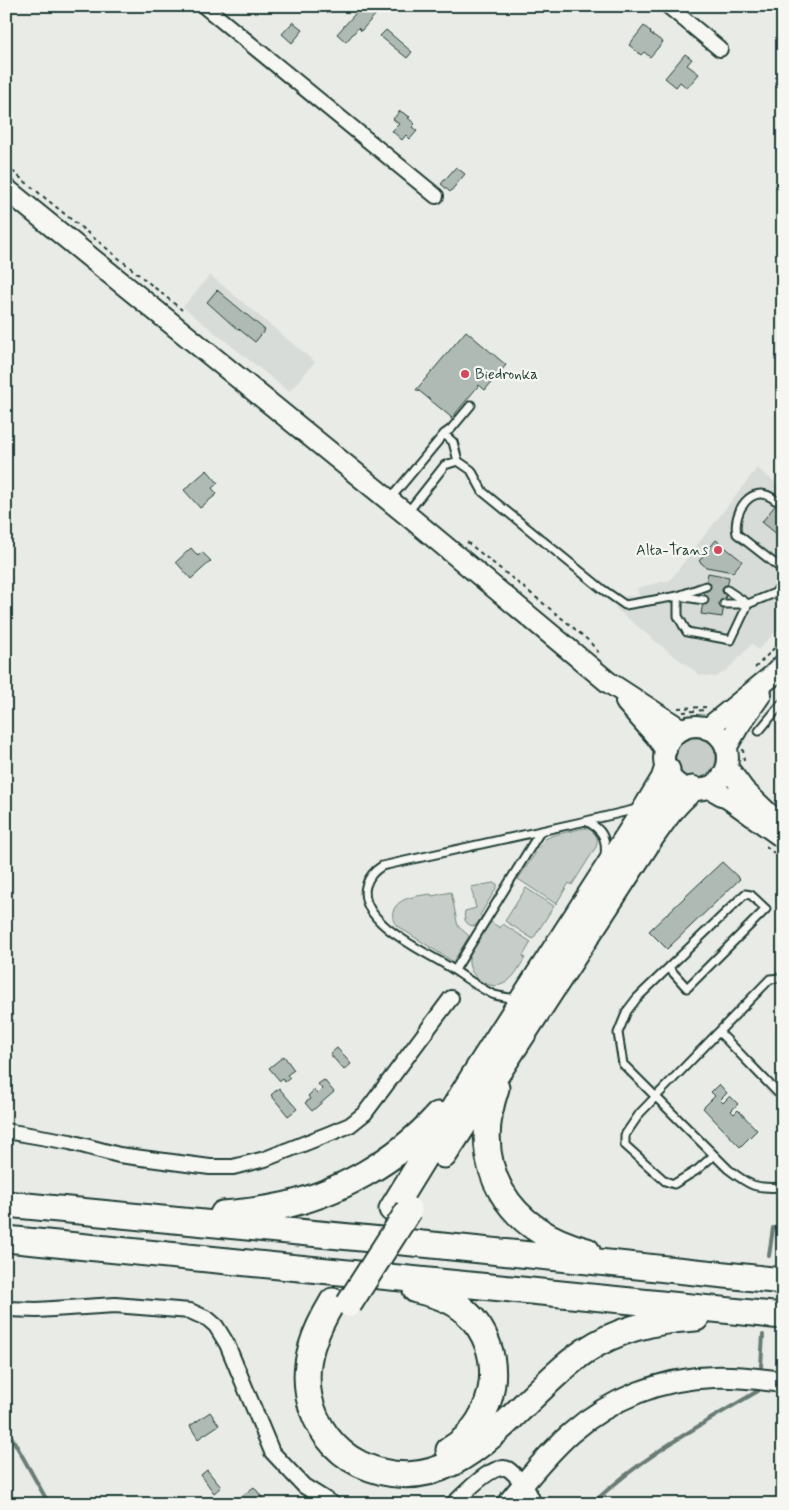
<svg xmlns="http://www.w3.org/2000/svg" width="789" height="1510" viewBox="0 0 789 1510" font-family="Mynerve,sans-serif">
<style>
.built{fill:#d8dcd8}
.green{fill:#c7cec9;stroke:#73867e}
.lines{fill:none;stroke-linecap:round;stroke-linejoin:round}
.stream{stroke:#687c75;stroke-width:4}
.building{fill:#b0bab5;stroke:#1f3d34}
.lane-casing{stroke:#1f3d34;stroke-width:11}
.street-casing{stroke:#1f3d34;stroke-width:18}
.secondary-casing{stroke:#1f3d34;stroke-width:24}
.highway-casing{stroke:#1f3d34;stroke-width:29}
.path{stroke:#1f3d34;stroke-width:2;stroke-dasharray:4 4;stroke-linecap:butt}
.lane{stroke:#f6f6f2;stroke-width:7}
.street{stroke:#f6f6f2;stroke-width:14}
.secondary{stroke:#f6f6f2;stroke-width:20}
.highway{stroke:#f6f6f2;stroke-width:25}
.highway-bridge-casing{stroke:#1f3d34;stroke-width:29;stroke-linecap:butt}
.highway-bridge{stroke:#f6f6f2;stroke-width:25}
.poi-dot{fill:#d1495b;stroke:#f6f6f2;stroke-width:2}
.labels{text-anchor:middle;stroke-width:4.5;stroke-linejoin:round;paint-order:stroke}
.poi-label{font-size:15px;fill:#1f3d34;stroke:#f6f6f2;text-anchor:start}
</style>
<rect width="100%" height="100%" fill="#e9ebe7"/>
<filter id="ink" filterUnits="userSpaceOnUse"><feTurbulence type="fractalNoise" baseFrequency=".02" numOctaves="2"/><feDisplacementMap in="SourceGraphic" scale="10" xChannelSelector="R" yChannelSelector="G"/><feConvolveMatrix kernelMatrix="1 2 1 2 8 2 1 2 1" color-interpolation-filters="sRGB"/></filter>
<g filter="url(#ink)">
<path class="built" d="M210 275 315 362 289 392 183 307Z
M757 468 783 488V624L758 650 752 644 727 670 716 677 700 675 670 653 615 608 625 596H639L637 588 670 580Z"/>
<path class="green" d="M676 758a20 20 0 1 1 40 0a20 20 0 1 1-40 0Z
M584 828C594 829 600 837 596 847L572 885 569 883 556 904 518 879 545 839 554 835Z
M493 883 497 884V887L480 915 482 917 475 926C466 926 463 919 465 911L476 908 471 887Z
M526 888 554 906 533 939 505 921Z
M451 892 457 922 458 926 469 936 455 959 452 961 397 926C393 922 392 917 393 912 397 897 418 896 431 894L432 896Z
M491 922 500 928 503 924 531 942 523 956 525 958C519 967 514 979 503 984 488 991 467 975 469 959 470 949 485 931 491 922Z"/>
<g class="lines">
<path class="stream" d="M769 1256 773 1228 783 1229
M761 1366 763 1335
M6 1427 49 1504
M592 1504C640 1458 700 1425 758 1391"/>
</g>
<path class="building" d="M362 6H367L376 14 361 31 358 28 346 42 337 34Z
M293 22 303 30 292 43 282 34Z
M644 26 651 32 650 33 663 42 650 57 644 52 641 55 629 45Z
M386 30 412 52 407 58 380 36Z
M685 54 692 59 687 65 699 74 687 88 680 82 676 87 665 78Z
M400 111 410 117 408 118 415 124 412 127 417 131 410 139 406 135 402 140 392 131 399 124 393 119Z
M456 167 465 174 450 192 441 184Z
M217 290 265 330 255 342 239 329 238 330 207 302Z
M466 331 506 365 485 390 479 385 451 419V417L418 390H416Z
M207 470 218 483 212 488 217 494 200 508 184 490Z
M781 498 783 499V539L762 522Z
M716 540 742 561 733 572 706 567 699 561Z
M191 548 198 556 202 552 211 561 191 579 176 562Z
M708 573 729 577 722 617 701 614Z
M722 862 740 879 667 949 649 931Z
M337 1048 351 1064 344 1070 330 1054Z
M284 1056 294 1070 287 1075 290 1078 285 1082 283 1079 280 1081 269 1068Z
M324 1080 334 1092 312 1111 305 1103 310 1099 308 1096 314 1090 317 1094 322 1089 318 1084Z
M719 1084 727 1093 720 1100 723 1103 730 1096 738 1104 731 1111 734 1114 738 1110 757 1130 740 1147 703 1108 715 1096 711 1092Z
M279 1088 297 1109 288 1116 271 1095Z
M210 1412 219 1425 198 1439 190 1426Z
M207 1470 221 1487 214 1493 201 1475Z
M254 1487 265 1501 262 1504H239L236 1500Z"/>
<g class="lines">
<defs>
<path id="lane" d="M444 434 453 442 458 461
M390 499 444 434 451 429 471 405
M775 500C752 481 732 512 737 534L783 570
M408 512 445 465 458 461 471 470 483 492 602 589 625 605 678 596 706 586
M727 590 748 604 775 593 783 600
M775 593 783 584
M704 600 678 596V616L687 632 731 640 748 604H724
M759 731 783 702
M605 856C607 838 602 829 586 821L637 809
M669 968 687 988 766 909 751 895 745 894 637 998 627 1011 618 1033 623 1064 728 1169C750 1186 755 1189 783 1187
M455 970 540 832
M518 999C511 998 502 997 495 995 483 991 458 972 446 965 422 950 357 921 366 886 369 876 374 871 382 866L586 821
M719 1032 778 1093H783
M714 1155 697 1170 674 1184 665 1181 625 1145V1135L640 1113 770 979 781 978 783 980"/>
<path id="street" d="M204 6 436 196
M668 6 720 49
M6 1131 70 1142 119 1155 210 1167H233L265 1159 331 1133 350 1125 365 1113 451 998
M6 1309 37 1310 115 1305 190 1311 208 1319 216 1326 227 1344 272 1452 304 1486 333 1504
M453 1504C464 1494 493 1462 508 1469 511 1471 515 1475 517 1477 526 1485 530 1493 534 1504"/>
<path id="secondary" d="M6 189 406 514 608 682 682 730
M626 702 655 735 666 750
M664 758a32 32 0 1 1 64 0a32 32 0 1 1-64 0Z
M707 729 773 675 783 665
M726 748 738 727 761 694
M727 767 744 790 771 816
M708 787 729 799 783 838
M507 1504C527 1480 547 1454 571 1433 610 1399 662 1378 714 1377 737 1376 760 1379 783 1382"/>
<path id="highway" d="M496 1088C469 1168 507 1230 587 1251
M444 1155 651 837C663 820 675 802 692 789
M6 1204 413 1243 783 1281
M392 1209 475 1074 647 807 664 779 667 770
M223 1214C241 1212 259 1211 277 1207 337 1195 397 1161 438 1115
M6 1239 783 1316
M416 1290C433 1294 452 1299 465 1311 509 1350 498 1422 449 1450
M333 1301C315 1331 302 1361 309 1397 315 1425 333 1451 360 1464 458 1510 516 1398 585 1351 618 1329 657 1320 696 1318"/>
</defs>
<use href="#lane" class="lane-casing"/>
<use href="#street" class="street-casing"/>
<use href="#secondary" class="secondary-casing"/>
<use href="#highway" class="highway-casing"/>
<path class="path" d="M6 166 182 310
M467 542 569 624 589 641 599 653
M778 649 783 644
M755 668 783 639
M678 708 708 707
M683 712 706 710
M743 749 744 762
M766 846 783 861
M778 854 783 858"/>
<use href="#lane" class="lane"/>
<use href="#street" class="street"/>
<use href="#secondary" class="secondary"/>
<use href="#highway" class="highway"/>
<defs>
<path id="highway-bridge" d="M349 1304 409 1210"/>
</defs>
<use href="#highway-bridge" class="highway-bridge-casing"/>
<use href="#highway-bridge" class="highway-bridge"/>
</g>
</g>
<g class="poi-dot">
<circle cx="465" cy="374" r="5"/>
<circle cx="718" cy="550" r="5"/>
</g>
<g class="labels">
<g class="poi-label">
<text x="475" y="379">Biedronka</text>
<text x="708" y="555" text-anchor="end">Alta-Trans</text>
</g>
</g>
<rect width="789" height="1510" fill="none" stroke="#f6f6f2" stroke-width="25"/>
<rect x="12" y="12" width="764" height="1485" fill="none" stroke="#1f3d34" stroke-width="2" filter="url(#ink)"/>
</svg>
